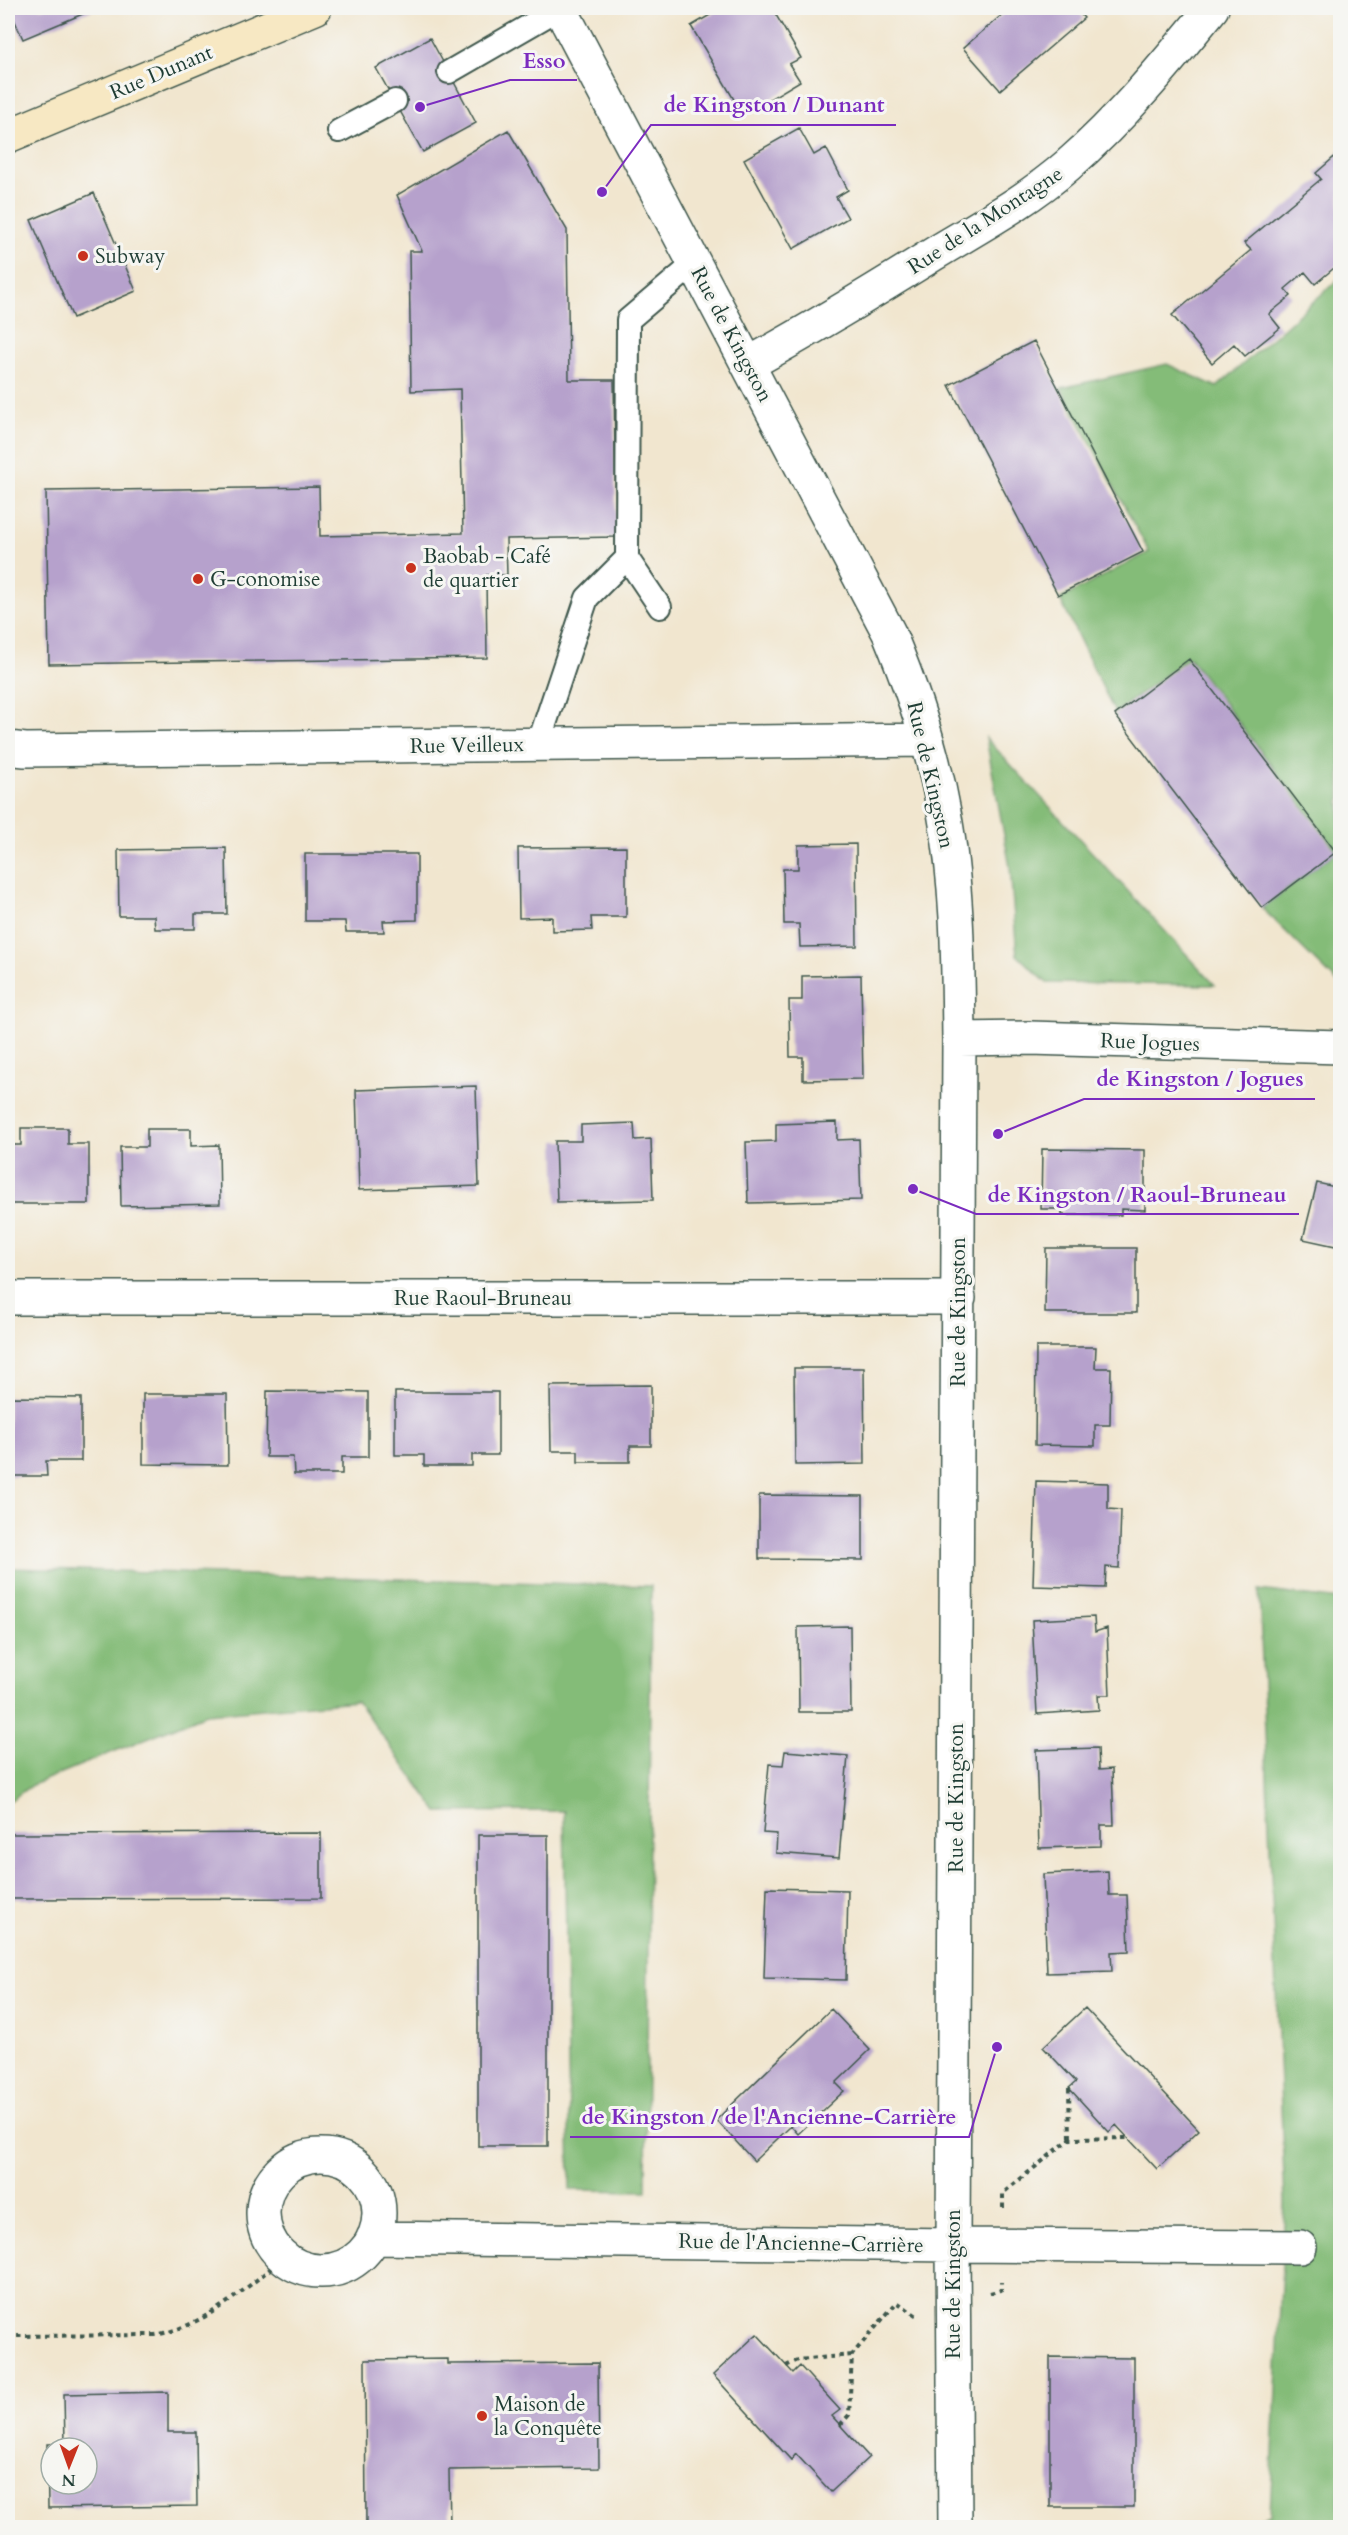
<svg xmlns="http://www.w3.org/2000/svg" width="1348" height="2535" viewBox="0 0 1348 2535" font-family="Cardo,serif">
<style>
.forest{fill:#84bc78;stroke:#527c56;stroke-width:1.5}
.building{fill:#b6a1cc;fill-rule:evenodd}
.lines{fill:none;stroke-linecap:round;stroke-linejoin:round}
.lane-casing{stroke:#3e564b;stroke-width:26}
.street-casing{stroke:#3e564b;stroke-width:36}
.secondary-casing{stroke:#3e564b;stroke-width:36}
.path{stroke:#3e564b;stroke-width:4;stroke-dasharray:4.5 4.5;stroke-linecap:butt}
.lane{stroke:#fff;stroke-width:22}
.street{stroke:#fff;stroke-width:33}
.secondary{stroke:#f7e8c3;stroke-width:33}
.poi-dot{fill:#c8321e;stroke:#f6f6f2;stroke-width:2}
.labels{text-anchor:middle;stroke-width:6;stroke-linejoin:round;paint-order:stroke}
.street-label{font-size:21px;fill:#1f3d34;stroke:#f6f6f2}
.poi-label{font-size:21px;fill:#1f3d34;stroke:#f6f6f2;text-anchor:start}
.leader{fill:none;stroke:#7b2cbf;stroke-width:2}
.callout-dot{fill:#7b2cbf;stroke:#f6f6f2;stroke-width:2}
.callout-label{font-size:22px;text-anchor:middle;font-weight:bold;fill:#7b2cbf;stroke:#f6f6f2;stroke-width:6;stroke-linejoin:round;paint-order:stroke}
</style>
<rect width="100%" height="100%" fill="#f6f6f2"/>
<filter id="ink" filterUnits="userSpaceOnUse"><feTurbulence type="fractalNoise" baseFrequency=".0167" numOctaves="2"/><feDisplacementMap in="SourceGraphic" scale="12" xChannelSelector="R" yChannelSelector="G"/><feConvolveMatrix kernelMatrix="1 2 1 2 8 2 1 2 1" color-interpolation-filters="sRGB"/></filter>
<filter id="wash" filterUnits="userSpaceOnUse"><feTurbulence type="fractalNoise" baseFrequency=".008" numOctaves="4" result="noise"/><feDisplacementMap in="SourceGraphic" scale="24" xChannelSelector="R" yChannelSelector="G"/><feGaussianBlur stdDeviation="1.35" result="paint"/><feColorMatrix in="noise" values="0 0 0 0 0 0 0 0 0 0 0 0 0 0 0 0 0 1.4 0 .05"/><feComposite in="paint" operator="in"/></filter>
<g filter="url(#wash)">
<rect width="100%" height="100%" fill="#f1e6cf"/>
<path class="forest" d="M1340 278V985L1262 908 1337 851 1189 657 1115 713 1060 599 1149 552 1061 388 1167 364 1217 387Z
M986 738 1215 985 1047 983 1017 955 1010 867Z
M8 1568 651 1586 646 2191 570 2190 564 1811 438 1812 357 1701 206 1714 32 1785 8 1802Z
M1259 1590 1340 1600V2527L1229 2528 1270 2514 1285 2202Z"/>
<g id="blocks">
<path class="building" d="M9 8H97L23 39Z
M722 8H772L801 58 789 64 800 81 743 115 691 26Z
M1010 8H1075L1084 18 1000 90 963 48Z
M430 38 476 123 423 152 376 68Z
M799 128 814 155 826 148 848 190 836 197 848 218 793 249 744 159Z
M508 130 567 230 569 380H614L616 537 506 539 507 575H486L487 658 49 664 46 491 319 487 320 536 463 533 460 389 411 391 409 251H422L397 195Z
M1340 152V263L1315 284 1305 272 1285 289 1291 296 1269 314 1280 328 1245 356 1234 344 1212 363 1172 315 1251 250 1244 243 1321 179 1316 173Z
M94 193 136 291 73 318 31 220Z
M1034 341 1143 552 1058 595 949 385Z
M1189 659 1336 852 1262 908 1115 715Z
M856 844 857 946 800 947 799 924H784L783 869H798V845Z
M626 847V917H591L592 930 552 931V917L519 918 518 848Z
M226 848 227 914H195V929H155L154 916H119L118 850Z
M305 854H417V920L383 921 384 932H346L345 921H305Z
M861 975 863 1079 803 1080V1057H790L789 1000H802V976Z
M476 1086 479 1186 359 1190 356 1090Z
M837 1122V1140L859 1139 861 1200 748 1203 746 1142 776 1141V1124Z
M634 1123 635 1140 651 1139 653 1200 557 1202 555 1141H581V1125Z
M21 1128H68V1144H89V1204H8V1145H21Z
M147 1129H191V1146L219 1145 220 1204 121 1206 120 1147H147Z
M1042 1149 1145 1150V1210L1121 1209V1215H1062V1209H1041Z
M1317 1183 1340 1188V1247L1303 1239Z
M1046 1248H1136V1313H1045Z
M1036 1347H1096L1095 1368H1111L1110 1425H1095V1446L1035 1445Z
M794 1368H864L865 1464 795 1465Z
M651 1385V1446H630V1462H578V1451H551L550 1386Z
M267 1391 368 1392V1457H342V1474H294L293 1457H266Z
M395 1392H498V1455H472V1466H424V1455H395Z
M143 1394H227L228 1465 143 1464Z
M8 1397 81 1398V1461H46L47 1476H9Z
M1036 1481 1108 1483V1509L1121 1510 1119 1568 1106 1567 1105 1588 1033 1586Z
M759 1495 863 1496V1560L759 1559Z
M1094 1617 1095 1632 1107 1628 1110 1695H1098L1099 1710 1037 1714 1032 1620Z
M850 1626 851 1712H799L798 1627Z
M1098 1748 1099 1770 1112 1769 1114 1825H1101V1846L1039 1848 1036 1750Z
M785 1751 848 1756 839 1858 776 1853 777 1834 763 1833 769 1764 783 1765Z
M321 1833V1898L9 1899V1834Z
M478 1835H548V2146H478Z
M1108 1871 1109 1895H1127L1129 1951 1111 1952 1112 1971 1047 1973 1043 1874Z
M767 1888 848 1890 846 1980 764 1978Z
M1085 2008 1199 2130 1157 2169 1116 2125 1109 2132 1069 2088 1076 2082 1043 2047Z
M831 2009 870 2050 836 2083 844 2091 798 2134 791 2126 754 2161 716 2120Z
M757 2334 793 2373 800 2366 840 2410 832 2416 869 2457 831 2492 796 2454 791 2460 713 2375Z
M1050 2357 1134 2358V2507H1050Z
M448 2359V2364L598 2363 599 2468 449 2470 450 2528H366L365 2360Z
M168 2392V2432H196L197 2506 48 2508 47 2444H65L64 2394ZM51 2448H87V2484H51Z"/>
</g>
</g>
<g filter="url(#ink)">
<use href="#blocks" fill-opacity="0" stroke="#3e564b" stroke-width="1.5"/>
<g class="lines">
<defs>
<path id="lane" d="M449 72 560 8
M339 131 395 101
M660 607 627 558 628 320 695 263
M538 745 587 598 627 558"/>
<path id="street" d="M560 8 889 633C913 691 933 750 944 812 958 886 958 963 959 1039L953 2245 955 2528
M748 364C811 330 871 293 932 255 978 227 1027 201 1068 165 1122 118 1167 63 1212 8
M8 748 25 750 927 740
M959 1039 1030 1038 1340 1047
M8 1298H959
M263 2213a58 58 0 1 1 116 0a58 58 0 1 1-116 0Z
M373 2238 953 2245 1300 2247"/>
<path id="secondary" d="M8 136 315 8"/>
</defs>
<use href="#lane" class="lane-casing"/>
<use href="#street" class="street-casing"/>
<use href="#secondary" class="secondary-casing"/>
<path class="path" d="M1069 2088 1070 2139
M1003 2208V2193L1070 2139 1127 2138
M990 2293 1001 2290V2282
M8 2336 155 2335C206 2326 244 2289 284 2258
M786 2366 798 2360 852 2355
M840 2425 849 2415 852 2355 897 2302 917 2316"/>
<use href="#lane" class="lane"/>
<use href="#street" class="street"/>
<use href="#secondary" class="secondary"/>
</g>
</g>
<g class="poi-dot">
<circle cx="83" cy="256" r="6"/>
<circle cx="411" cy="568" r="6"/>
<circle cx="198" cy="579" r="6"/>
<circle cx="482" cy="2416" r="6"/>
</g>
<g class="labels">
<g class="street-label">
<text transform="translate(161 72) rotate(-23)" y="7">Rue Dunant</text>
<text transform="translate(985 220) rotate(-33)" y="7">Rue de la Montagne</text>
<text transform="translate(732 334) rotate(62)" y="7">Rue de Kingston</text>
<text transform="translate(467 745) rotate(-1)" y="7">Rue Veilleux</text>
<text transform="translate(931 775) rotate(77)" y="7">Rue de Kingston</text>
<text transform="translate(1150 1042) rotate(2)" y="7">Rue Jogues</text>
<text x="483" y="1305">Rue Raoul-Bruneau</text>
<text transform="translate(958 1312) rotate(-90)" y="7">Rue de Kingston</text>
<text transform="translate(956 1798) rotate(-90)" y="7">Rue de Kingston</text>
<text transform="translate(801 2243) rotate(1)" y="7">Rue de l'Ancienne-Carrière</text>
<text transform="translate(953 2284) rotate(-90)" y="7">Rue de Kingston</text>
</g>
<g class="poi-label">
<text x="95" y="263">Subway</text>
<text x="423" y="563">Baobab - Café<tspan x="423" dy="24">de quartier</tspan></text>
<text x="210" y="586">G-conomise</text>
<text x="494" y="2411">Maison de<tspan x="494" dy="24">la Conquête</tspan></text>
</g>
</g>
<path class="leader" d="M420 107L510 80H577M602 192L651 125H896M998 1134L1084 1099H1315M913 1189L976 1214H1299M997 2047L969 2137H570"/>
<g class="callout-dot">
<circle cx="420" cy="107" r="6"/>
<circle cx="602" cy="192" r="6"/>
<circle cx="998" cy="1134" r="6"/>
<circle cx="913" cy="1189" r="6"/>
<circle cx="997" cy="2047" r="6"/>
</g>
<g class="callout-label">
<text x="544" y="68">Esso</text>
<text x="774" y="112">de Kingston / Dunant</text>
<text x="1200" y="1086">de Kingston / Jogues</text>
<text x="1137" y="1202">de Kingston / Raoul-Bruneau</text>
<text x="769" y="2124">de Kingston / de l'Ancienne-Carrière</text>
</g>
<rect width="1348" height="2535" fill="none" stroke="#f6f6f2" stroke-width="30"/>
<g transform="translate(69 2466) rotate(181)"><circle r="28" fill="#f6f6f2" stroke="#a0aca6" stroke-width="1.5"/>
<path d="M0-4.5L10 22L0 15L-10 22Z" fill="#c8321e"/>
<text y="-9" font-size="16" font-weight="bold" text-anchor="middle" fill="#1f3d34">N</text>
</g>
</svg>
